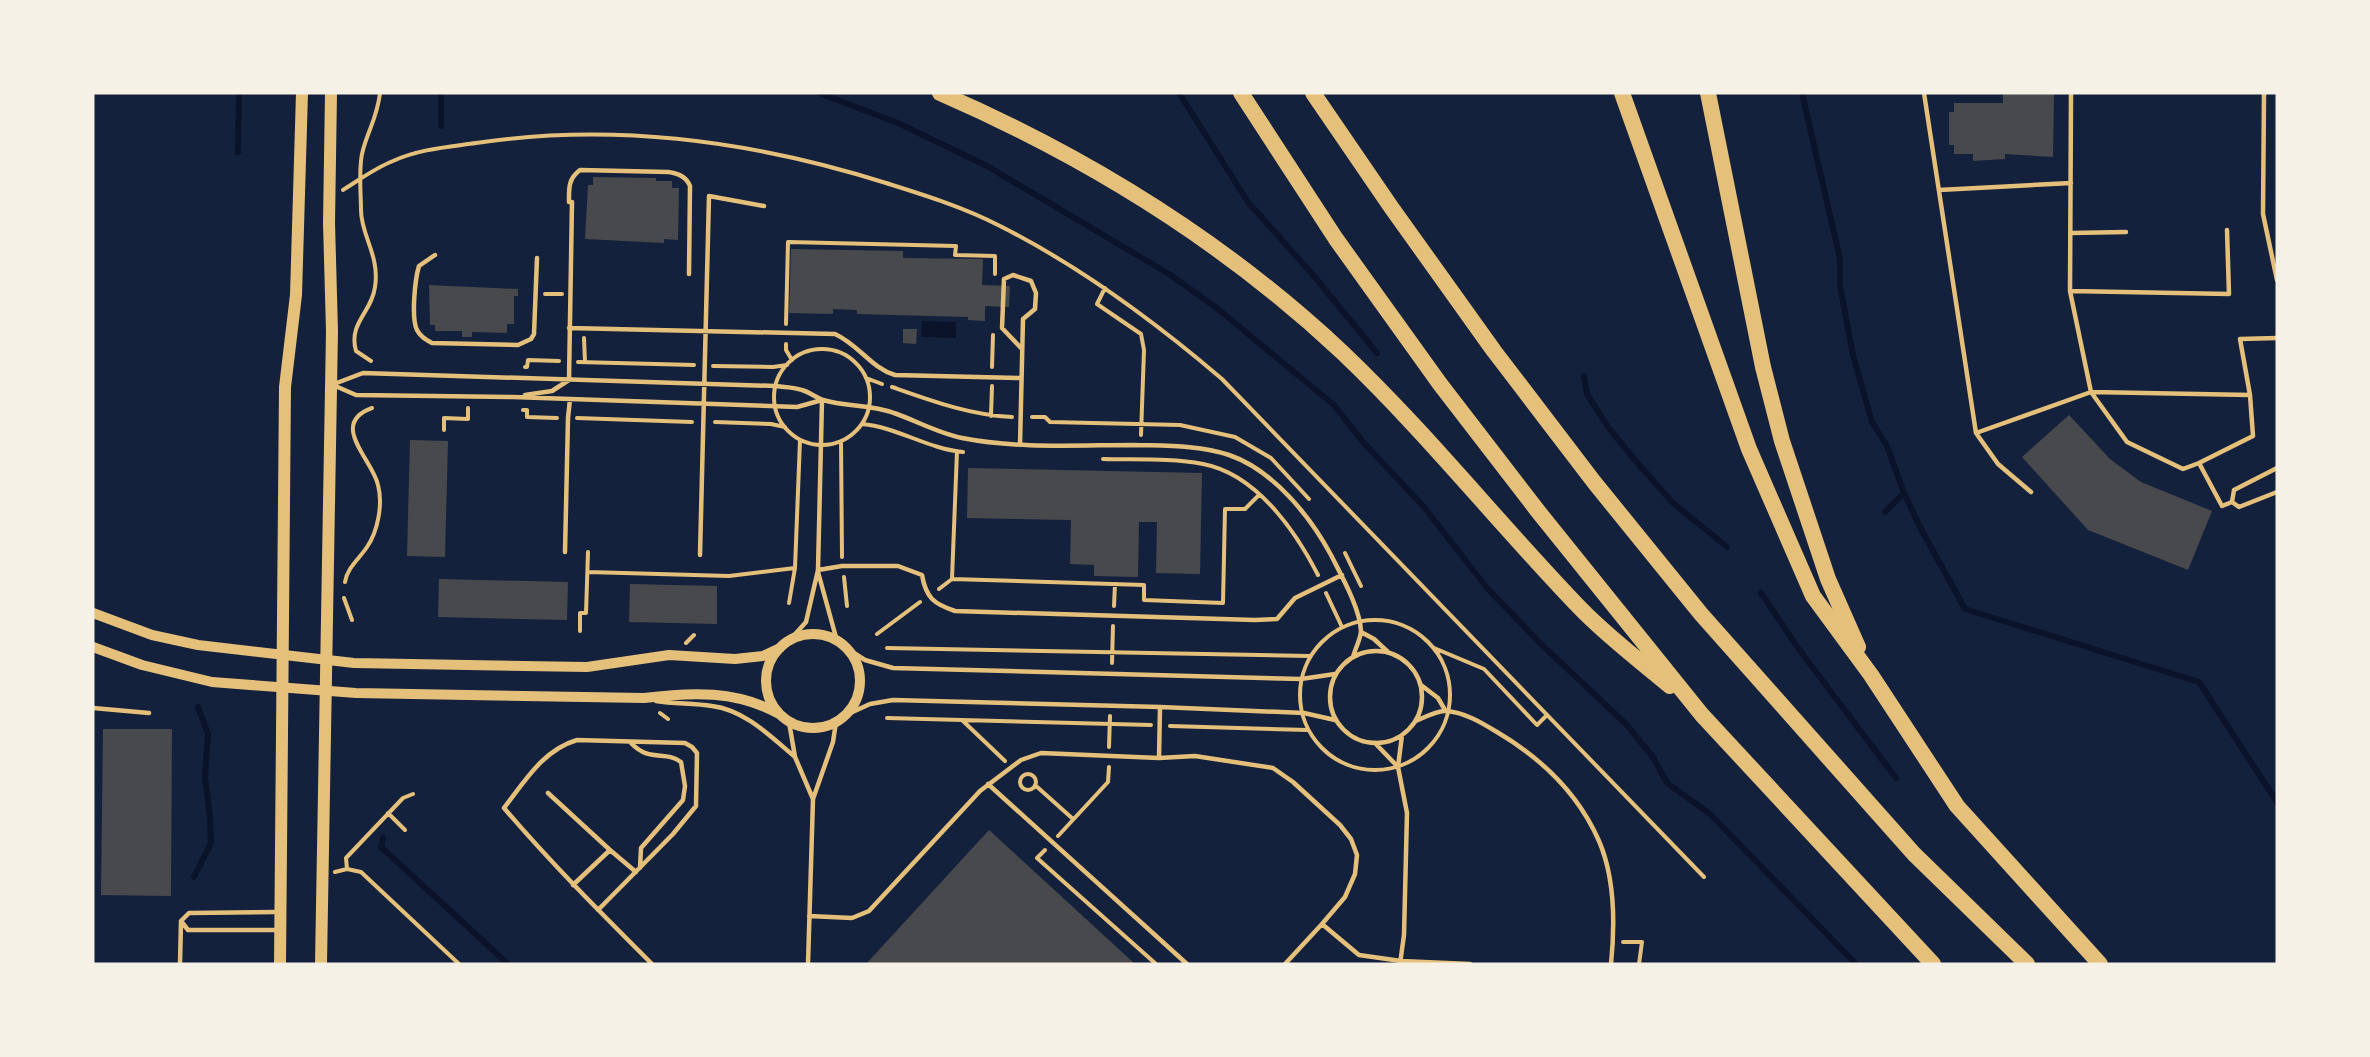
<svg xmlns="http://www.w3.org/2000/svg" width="2370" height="1057" viewBox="0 0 2370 1057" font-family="Mulish,sans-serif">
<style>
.water{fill:#0b132b}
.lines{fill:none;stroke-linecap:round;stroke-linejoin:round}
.stream{stroke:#0b132b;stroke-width:6}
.building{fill:#48494c}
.path{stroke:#e5c07b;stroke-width:4}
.service{stroke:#e5c07b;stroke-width:4.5}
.tertiary{stroke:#e5c07b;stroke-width:10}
.secondary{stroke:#e5c07b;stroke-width:12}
.motorway{stroke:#e5c07b;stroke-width:16}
</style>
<rect width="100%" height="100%" fill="#14213d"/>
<path class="water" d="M922 321 956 322V338L921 337Z"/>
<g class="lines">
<path class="stream" d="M441 93V126
M819 93 898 123 987 166 1169 274 1218 309 1334 405 1363 442 1424 507 1487 588 1542 645 1626 724 1653 757 1667 783 1710 814 1856 964
M1179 93 1248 202 1314 276 1377 353
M1802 93 1840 259V286L1853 355 1872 422 1887 446 1904 493 1920 527 1965 609 2199 682 2277 802
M238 152 239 93
M1584 376 1587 394 1608 427 1634 459 1672 502 1727 547
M1885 512 1904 493
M1761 593 1798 648 1896 778
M383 838 381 847 508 964
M194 877 211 843 210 816 205 777 208 734 198 707"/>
</g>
<path class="building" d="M2003 93H2054L2053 157 2005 154V159L1973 161V154H1954V145H1949V112H1954V103H2003Z
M593 177 656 178V181H672V188H679L678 240 664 239V243L585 239 588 185H593Z
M791 249 903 251V258L983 259 982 285 1010 286 1009 307 985 306V321L968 320V317L857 314V310L833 309V314L789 313Z
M429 285 518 289V296H514V324H507V333L472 332V337H462V331H435V325H430Z
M903 329H917L916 344 903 343Z
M2069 415 2110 459 2141 482 2212 511 2188 570 2088 530 2022 457Z
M410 440 448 441 445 557 407 556Z
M968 468 1202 473 1200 574 1156 573 1157 522H1139L1138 577 1094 576V565L1070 564 1071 520 967 518Z
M439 579 568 582 567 620 438 617Z
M630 584 717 586V624L629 622Z
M103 729H172L171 896 101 895Z
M989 830 1135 964H866Z"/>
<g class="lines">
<path class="path" d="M343 190C359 180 375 168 393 161 419 149 448 147 476 143 616 122 753 141 886 183 924 195 963 207 998 225 1080 266 1153 320 1222 379L1704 877
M1105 288 1097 304 1141 334 1144 350 1141 435
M545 294H562
M786 324 788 242 956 246 955 255 995 256V274
M584 338 585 362
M786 344V350L792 360
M774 397a48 48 0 1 1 96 0a48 48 0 1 1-96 0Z
M371 361 356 351C348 323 372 312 375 287 380 255 361 236 361 210 361 194 358 165 363 150 369 128 377 118 380 93
M578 362 694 365
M713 366 773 367 787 365
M525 367H527L528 360 559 361
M992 367 993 335
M866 378 882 384
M892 387C932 401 970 415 1012 417
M523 410H527V417L557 418
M991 416 992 386
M1032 417H1045L1050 422 1180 425 1235 437 1271 458 1309 499
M577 418 692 422
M715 422 771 424 785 427
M862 424C897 427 928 449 963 452
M444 430V418L468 419V408
M841 441 842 557
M957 451 952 579 1144 585V600L1223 603 1225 509H1245L1259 495
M1103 459C1136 460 1170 458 1203 464 1256 474 1295 530 1318 575
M1345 553 1361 586
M588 572 729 576 795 568
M844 577 847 606
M345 582C347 568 359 559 367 547 378 531 383 504 378 485 373 460 328 424 372 408
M939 589 952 579
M1326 593 1342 627
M344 598 352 620
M789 603 795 568 800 440
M1114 606 1115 584
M1300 695a75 75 0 1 1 150 0a75 75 0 1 1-150 0Z
M580 631V613H586L588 552
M877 634 920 602
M686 643 694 635
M887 648 1310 656
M1434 648 1484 669 1537 725 1547 715
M1112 663 1113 626
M660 713 668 719
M887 718 1151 725
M963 721 1005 761
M1170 726 1308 730
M1109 747 1110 716
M1020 782a8 8 0 1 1 16 0a8 8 0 1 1-16 0Z
M1035 785 1073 819
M388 813 405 830
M1058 836 1108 782 1109 767
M1045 850 1037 858 1156 964
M347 869 346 858 403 798 413 794
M335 872 347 869 361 872 459 964
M1623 942H1642L1639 964"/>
<path class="service" d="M1924 93 1976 433 2091 392 2127 442 2183 469 2199 463
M2071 93 2070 291 2091 392 2250 395
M2264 93 2263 214 2277 280
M1939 190 2071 183
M569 202C569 188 568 179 580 170L668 172C678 173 686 176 690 186L689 274
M2071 233 2126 232
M435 255 419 266C415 279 411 318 417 330 420 336 426 340 432 343L518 345 531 339 534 334 537 258
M2070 291 2229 294 2227 230
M569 328 835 334C859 345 871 368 895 375L1021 378
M334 384 363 373 775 386C784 387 794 387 802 390 809 392 815 397 823 400 846 407 871 404 894 413 917 421 938 433 962 438 1018 449 1078 445 1134 445 1166 446 1199 445 1229 455 1273 470 1310 516 1331 555 1341 575 1360 608 1361 631 1361 638 1355 649 1353 657
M333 385 356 395 513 397 797 407 822 400
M525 395 552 391 569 380 572 202
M1976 433 1998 464 2031 492
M1020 445 1023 319 1035 309 1036 293 1031 281 1013 275 1004 279 1002 328 1021 348
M2232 502 2222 506 2199 463 2253 436 2250 395 2240 339 2277 338
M2232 502 2234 490 2277 468
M2232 502 2239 507 2277 492
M565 552 568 418 570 399
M700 555 709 196 764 206
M818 570 842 566H898L922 575C926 598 934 604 955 611L1255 620 1277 619 1295 598 1342 575
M818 572 837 641
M1361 632 1374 639 1388 652
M789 641 806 622 818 570 822 400
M846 648 865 660 893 668 1301 679 1335 674
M1330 697a46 46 0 1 1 92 0a46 46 0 1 1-92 0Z
M1421 685 1438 698 1445 710
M656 701C675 704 693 703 712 706 745 710 771 737 795 757
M93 708 149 713
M846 715 870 704 893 700 1160 707 1304 713 1335 720
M1416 721C1425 717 1438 710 1446 711 1464 712 1482 723 1497 732 1541 758 1578 793 1599 841 1615 878 1615 925 1611 964
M789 722 795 757 813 799
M631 743C650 763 665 750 681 762L685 786 683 800 641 848 640 868
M1375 743 1398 767
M1159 758 1160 707
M988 784 1187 964
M548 793 610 850 573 885
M610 850 636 872
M598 910 673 834 696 806 697 753 692 747 685 743 577 740C543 750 525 781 504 808 551 863 601 913 652 964
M809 916 852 918 869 911 980 791 1021 760 1041 753 1159 758 1195 756 1273 768 1293 782 1340 825 1351 839 1357 855 1355 874 1345 897 1322 924 1359 955 1401 961 1470 964
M181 921 188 930H279
M180 964 181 921 189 913 278 912
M808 964 813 799 833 742 836 722
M1285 964 1322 924
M1400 964 1404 935 1407 813 1398 767 1402 735"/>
<path class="tertiary" d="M93 613 152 635 198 645 354 663 587 667 669 655 735 659 763 656 780 648
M766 681a47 47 0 1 1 94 0a47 47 0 1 1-94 0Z
M93 647 142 665 212 682 356 693 644 698C691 692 737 690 779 714"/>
<path class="secondary" d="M280 964 285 387 296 295 302 93
M321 964 332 331 329 223 331 93"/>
<path class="motorway" d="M940 93C1087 157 1226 243 1343 353 1427 433 1499 524 1580 608 1607 636 1640 661 1670 686
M1241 93 1336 239 1440 384 1537 510 1702 715 1933 964
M1313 93 1391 207 1494 351 1594 482 1701 614 1914 854 2027 964
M1622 93 1749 449 1813 596 1871 675 1957 806 2100 964
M1708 93 1763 367 1782 441 1828 579 1858 647"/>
</g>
<rect width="2370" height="1057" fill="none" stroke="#f6f1e7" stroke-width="189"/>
</svg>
